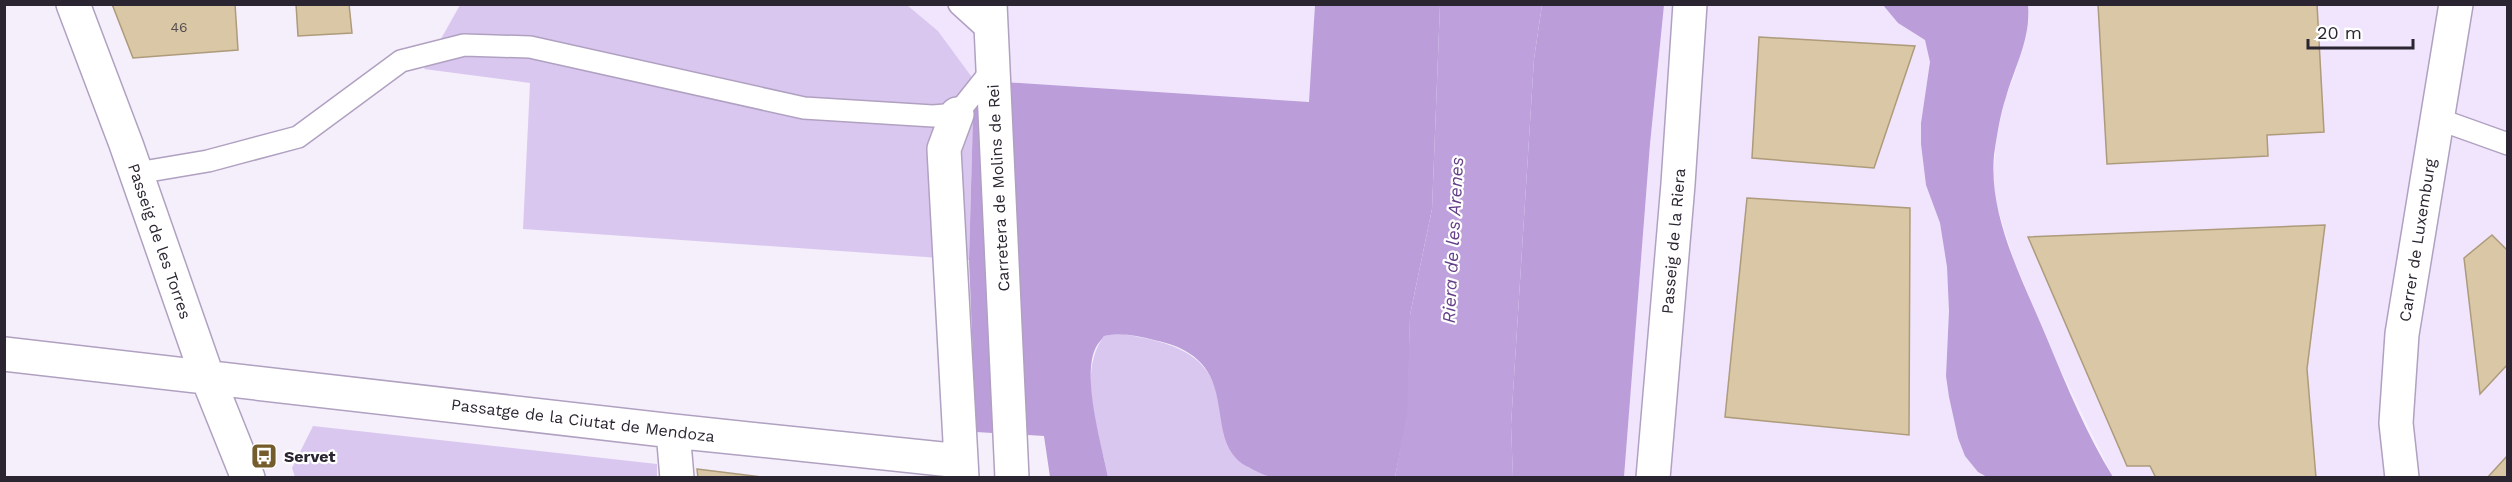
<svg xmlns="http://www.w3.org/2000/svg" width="2512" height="482" viewBox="0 0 2512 482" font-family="'Work Sans',sans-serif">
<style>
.built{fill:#f0e5fd}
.green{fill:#dac7ef}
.forest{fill:#ba9dd9}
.water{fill:#bda0dc}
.building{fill:#d9c7a6;stroke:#ad9b7b;stroke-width:1.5}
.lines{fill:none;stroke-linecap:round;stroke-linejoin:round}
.service-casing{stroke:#b0a1c1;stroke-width:24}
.minor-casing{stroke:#b0a1c1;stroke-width:36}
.secondary-casing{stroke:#b0a1c1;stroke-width:36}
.service{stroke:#fff;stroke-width:21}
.minor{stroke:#fff;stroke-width:33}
.secondary{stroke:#fff;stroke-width:33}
.labels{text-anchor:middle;stroke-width:4.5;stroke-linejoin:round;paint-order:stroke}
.number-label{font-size:14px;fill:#564e4e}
.street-label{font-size:16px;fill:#2b2531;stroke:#fff}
.poi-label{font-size:16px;font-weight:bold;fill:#2b2531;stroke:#fff;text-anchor:start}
.water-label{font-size:18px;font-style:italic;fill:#653f88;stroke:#fff}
</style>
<rect width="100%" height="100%" fill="#f5effc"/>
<path class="built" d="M907 5H1315L1310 102 974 80 938 31Z
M1664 5H1883L1898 23 1925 40 1930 62 1921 123V144L1926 185 1940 223 1947 267 1949 311 1946 376 1949 397 1958 438 1978 472 1987 477 1624 478 1650 144Z
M2028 5H2507V477H2113L2055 358 2014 260 1995 200 1993 178 1997 135 2006 95 2014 77 2029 19Z"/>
<path class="green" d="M460 5H907L938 31 974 80 969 260 523 229 530 83 424 69Z
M1118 333C1165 342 1211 348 1219 404 1222 427 1227 445 1243 463 1250 471 1263 471 1272 477H1108C1100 435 1076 373 1104 336Z
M313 426 657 464V477H295L292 468Z"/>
<path class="forest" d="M1315 5H1440L1432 209 1410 315 1408 413 1395 477C1364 477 1334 477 1303 477 1294 477 1280 480 1271 477 1263 475 1254 470 1246 466 1198 438 1249 359 1154 340 1137 336 1121 332 1104 336 1102 339 1098 343 1096 347 1081 376 1102 446 1108 477H1050L1044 436 976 432 969 260 974 80 1309 102Z
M1542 5H1664L1650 144 1624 477 1513 478 1511 425 1534 59Z
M1883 5H2028C2031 38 2015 66 2006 97 2000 115 1997 135 1994 155 1988 219 2025 284 2048 341 2067 387 2087 435 2113 477H1987L1978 472 1965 456 1958 438 1949 397 1946 376 1949 311 1947 267 1940 223 1926 185 1921 144V123L1930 62 1925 40 1898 23Z"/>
<path class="water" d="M1440 5H1542L1534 59 1511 425 1513 477H1395L1407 413 1410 315 1432 209Z"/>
<path class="building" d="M112 4H235L238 50 133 58Z
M296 4H349L352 33 298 36Z
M2098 4H2317L2324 132 2267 135 2268 156 2107 164Z
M1759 37 1915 46 1874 168 1752 158Z
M1747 198 1910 208 1909 435 1725 417Z
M2325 225 2307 369 2316 478H2156L2150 466H2127L2028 237Z
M2492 235 2508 251V364L2480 394 2464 258Z
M2508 455V478H2487Z
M697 469 770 478H698Z"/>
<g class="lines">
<defs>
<path id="service" d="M959 4 992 34
M2438 119 2508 144
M137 173 208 161 298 137 401 61 464 45 530 47 804 108 933 116 957 114 992 70"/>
<path id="minor" d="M73 4 126 144 207 376 248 478
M957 114 944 149 962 478
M4 354 673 431 961 461
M673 431 677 478
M1653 478 1678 184 1690 4
M2402 478 2396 423 2402 334 2456 4"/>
<path id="secondary" d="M990 4 1012 478"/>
</defs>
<use href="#service" class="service-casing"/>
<use href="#minor" class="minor-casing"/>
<use href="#secondary" class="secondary-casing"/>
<use href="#service" class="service"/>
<use href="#minor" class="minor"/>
<use href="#secondary" class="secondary"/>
</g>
<defs>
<symbol id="bus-square" viewBox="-11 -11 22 22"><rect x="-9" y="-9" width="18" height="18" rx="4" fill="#755c2d" stroke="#fff"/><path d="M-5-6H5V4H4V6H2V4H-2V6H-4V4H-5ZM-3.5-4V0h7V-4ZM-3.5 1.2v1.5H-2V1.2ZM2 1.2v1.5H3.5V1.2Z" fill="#fff"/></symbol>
</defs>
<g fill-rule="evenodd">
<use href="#bus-square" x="249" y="441" width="30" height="30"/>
</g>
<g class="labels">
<g class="number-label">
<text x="179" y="32">46</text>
</g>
<g class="street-label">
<text transform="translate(998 188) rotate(-93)" y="6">Carretera de Molins de Rei</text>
<text transform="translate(2417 240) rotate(-81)" y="6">Carrer de Luxemburg</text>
<text transform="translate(160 241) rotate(71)" y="6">Passeig de les Torres</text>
<text transform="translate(1673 241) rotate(-85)" y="6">Passeig de la Riera</text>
<text transform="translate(583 420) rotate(7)" y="6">Passatge de la Ciutat de Mendoza</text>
</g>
<g class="poi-label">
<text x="284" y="462">Servet</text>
</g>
<g class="water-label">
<text transform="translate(1453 240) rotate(-87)" y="6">Riera de les Arenes</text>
</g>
</g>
<rect width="2512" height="482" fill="none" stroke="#2b2531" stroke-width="12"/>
<path d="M2308 39v9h105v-9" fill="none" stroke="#2b2531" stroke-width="3"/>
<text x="2317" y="39" font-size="18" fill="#2b2531" stroke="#ffffff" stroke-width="4.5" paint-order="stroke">20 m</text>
</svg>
